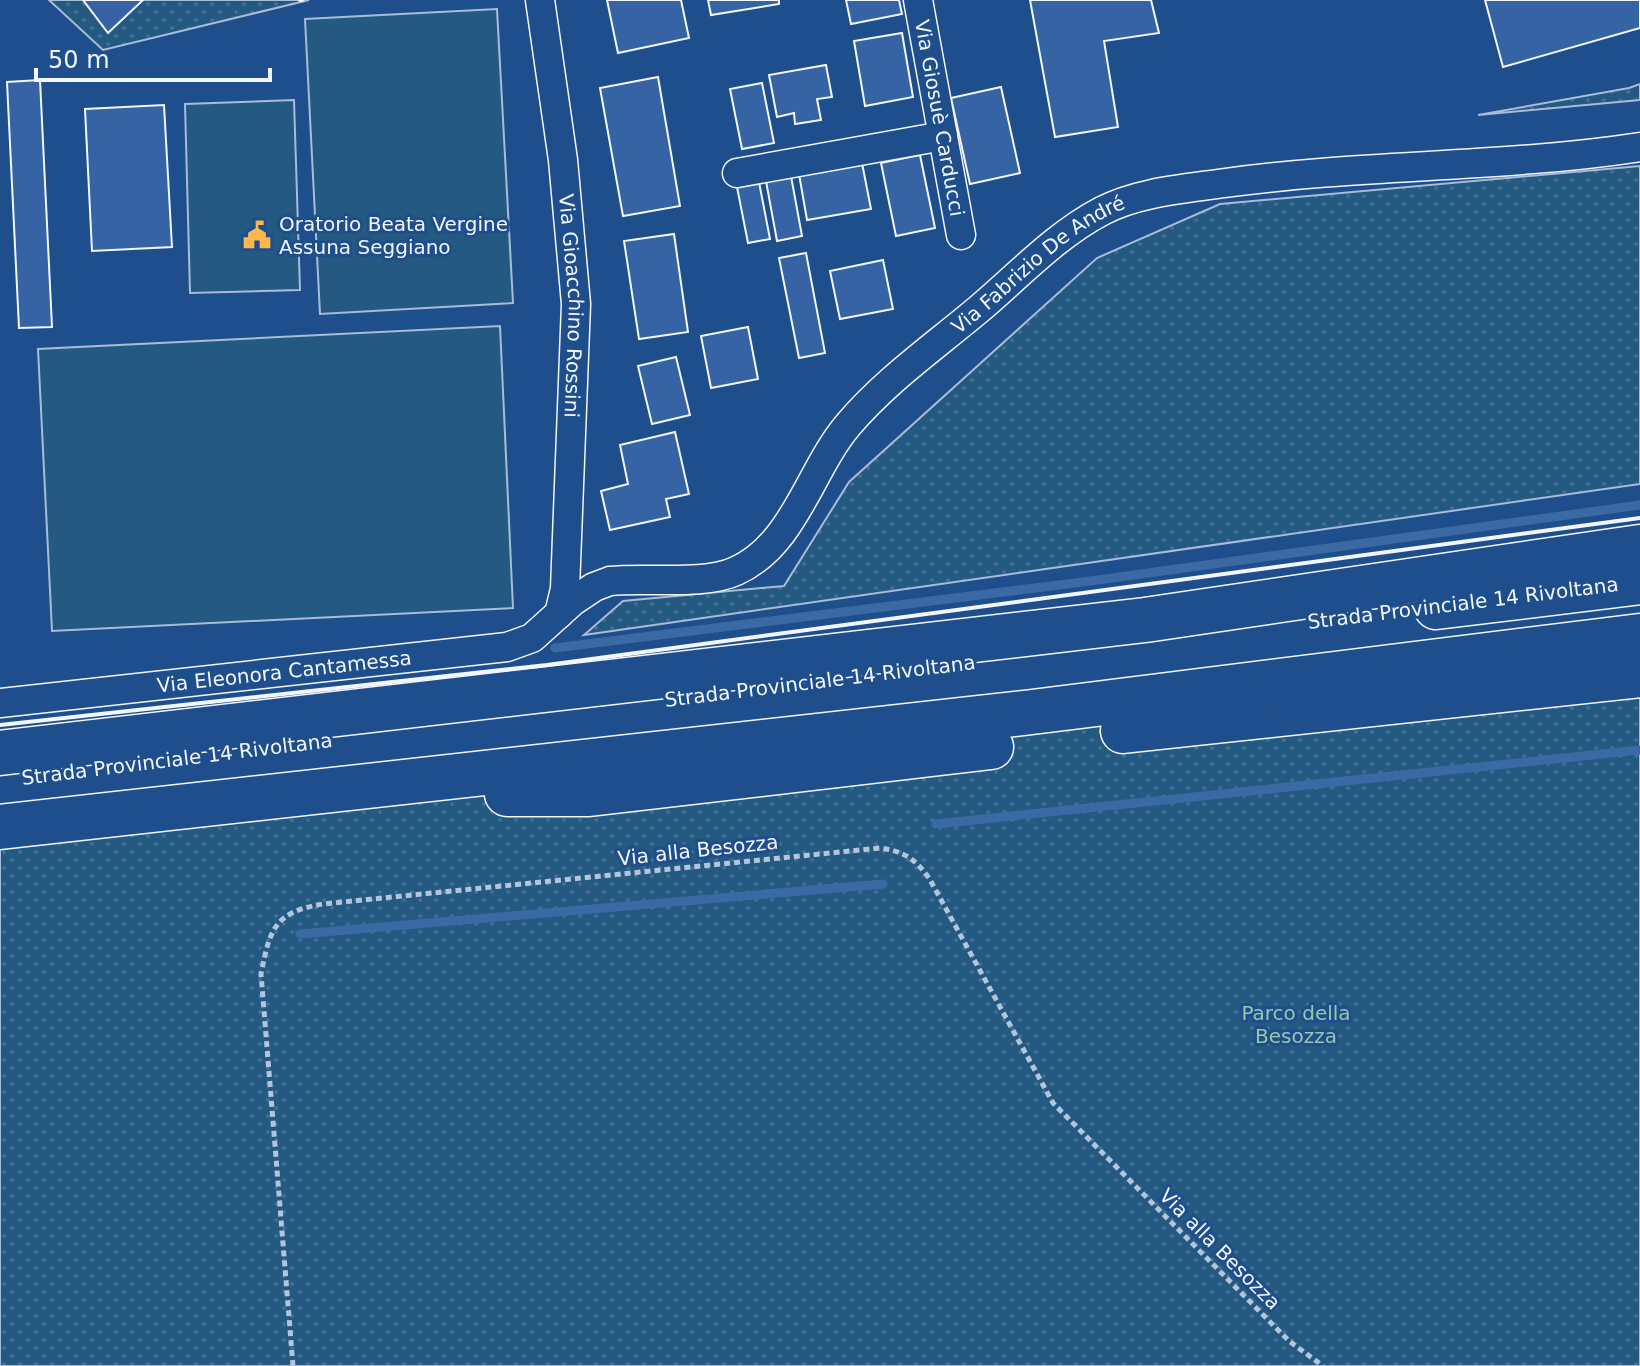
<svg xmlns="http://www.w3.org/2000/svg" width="1640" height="1366" viewBox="0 0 1640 1366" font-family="'DejaVu Sans',sans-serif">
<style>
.green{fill:url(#green-dots);stroke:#a8bbd7;stroke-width:2}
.pitch{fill:#245a82;stroke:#a8bbd7;stroke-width:2}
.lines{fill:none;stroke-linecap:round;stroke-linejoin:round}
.stream{stroke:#3b69a3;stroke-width:9}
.building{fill:#3563a3;stroke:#f2f6ff;stroke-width:2}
.minor-casing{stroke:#f2f6ff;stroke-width:31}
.trunk-casing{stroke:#f2f6ff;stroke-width:47}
.path{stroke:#b3c4dc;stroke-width:5;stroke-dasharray:6 4;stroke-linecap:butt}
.minor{stroke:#1f4e8c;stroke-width:28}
.trunk{stroke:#1f4e8c;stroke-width:44}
.wall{stroke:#f2f6ff;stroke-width:4}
.labels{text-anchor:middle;stroke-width:6;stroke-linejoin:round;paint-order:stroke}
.street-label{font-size:20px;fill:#f2f6ff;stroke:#1f4e8c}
.poi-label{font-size:20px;fill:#f2f6ff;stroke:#1f4e8c;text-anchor:start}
.park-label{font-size:20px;fill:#97c8a6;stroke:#1f4e8c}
</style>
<defs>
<pattern id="green-dots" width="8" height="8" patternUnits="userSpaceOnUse" patternTransform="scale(2)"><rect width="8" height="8" fill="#245a82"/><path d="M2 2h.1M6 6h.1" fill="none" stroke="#447295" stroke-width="1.8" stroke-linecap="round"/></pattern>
</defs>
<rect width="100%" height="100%" fill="#1f4e8c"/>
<path class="green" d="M49 0H309L103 50Z
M1640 84V100L1478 115 1629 88Z
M1640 166V484L584 635 623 601 784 586 849 482 1097 258 1220 204Z
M1640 669V1366H0V831Z"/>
<path class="pitch" d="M497 9 513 303 320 314 305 19Z
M294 100 300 290 190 293 185 104Z
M500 326 513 608 52 631 38 349Z"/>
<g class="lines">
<path class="stream" d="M555 648 1083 582 1640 505
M936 824 1640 750
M300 934 883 884"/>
</g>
<path class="building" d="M83 0H143L108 33Z
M607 0H681L689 38 618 53Z
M708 0H779V4L711 15Z
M846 0H899L902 14 851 24Z
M1030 0H1151L1159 33 1104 41 1118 127 1055 137Z
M1485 0H1640V28L1503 67Z
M902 33 913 97 865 106 854 41Z
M826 65 832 97 817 99 821 120 795 124 794 113 777 117 769 75Z
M658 77 680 206 623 216 600 88Z
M40 80 52 327 19 328 7 82Z
M762 83 774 143 742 149 730 89Z
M1001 87 1020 173 970 184 951 98Z
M164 105 172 247 92 251 85 109Z
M920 155 935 228 896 236 881 163Z
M862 163 871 209 807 220 799 174Z
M791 176 802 236 777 241 766 181Z
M759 182 770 239 748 243 737 187Z
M674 234 688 332 639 339 624 241Z
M806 253 825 353 799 358 779 258Z
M883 260 893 309 840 319 830 271Z
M748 327 758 379 711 388 701 336Z
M676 357 690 415 652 424 638 366Z
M675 432 689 494 666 499 670 517 610 530 601 491 628 484 620 445Z"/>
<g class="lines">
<defs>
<g id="minor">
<path id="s1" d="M540 0 563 160 576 304 565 589 559 614"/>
<path id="s2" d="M918 0 961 235"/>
<path d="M737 173 943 136"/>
<path id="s3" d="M0 703 507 647 532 638 573 601 594 587 610 581C646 577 704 586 736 571 795 544 809 471 848 425 885 381 935 346 979 309 1018 276 1056 235 1102 211 1138 192 1184 189 1225 183 1362 164 1503 168 1640 147"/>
</g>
<path id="trunk" d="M1436 607 1640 582
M1123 731 1640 675
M0 753 1145 620 1640 547
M507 794H589L991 747
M0 827 1032 712 1640 636"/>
</defs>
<use href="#minor" class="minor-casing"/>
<use href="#trunk" class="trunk-casing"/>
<path class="path" d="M293 1366 261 974C270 928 275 912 323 904L880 848C905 852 914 858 929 878L1053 1103 1289 1341 1323 1366"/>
<use href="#minor" class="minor"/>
<use href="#trunk" class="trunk"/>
<path class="wall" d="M300 0H302
M0 725 547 665 1640 518"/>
</g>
<defs>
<symbol id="civic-bare" viewBox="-9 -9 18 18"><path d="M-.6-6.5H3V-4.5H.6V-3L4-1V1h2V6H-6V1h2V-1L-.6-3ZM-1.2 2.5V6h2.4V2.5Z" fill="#ffb74d" stroke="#1f4e8c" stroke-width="2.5" paint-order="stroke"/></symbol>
</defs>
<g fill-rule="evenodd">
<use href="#civic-bare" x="237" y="215" width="40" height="40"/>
</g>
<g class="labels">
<g class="street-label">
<text dy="7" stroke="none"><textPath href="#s2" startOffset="120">Via Giosuè Carducci</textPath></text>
<text dy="7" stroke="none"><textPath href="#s3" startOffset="1198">Via Fabrizio De André</textPath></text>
<text dy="7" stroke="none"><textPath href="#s1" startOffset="308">Via Gioacchino Rossini</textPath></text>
<text transform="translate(1463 603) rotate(-7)" y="7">Strada Provinciale 14 Rivoltana</text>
<text dy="7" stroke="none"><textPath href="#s3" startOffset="286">Via Eleonora Cantamessa</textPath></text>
<text transform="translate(820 681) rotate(-7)" y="7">Strada Provinciale 14 Rivoltana</text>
<text transform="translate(177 759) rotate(-7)" y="7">Strada Provinciale 14 Rivoltana</text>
<text transform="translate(698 850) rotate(-6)" y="7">Via alla Besozza</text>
<text transform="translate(1220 1249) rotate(45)" y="7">Via alla Besozza</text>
</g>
<g class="poi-label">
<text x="279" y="231">Oratorio Beata Vergine<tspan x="279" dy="23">Assuna Seggiano</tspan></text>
</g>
<g class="park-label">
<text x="1296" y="1020">Parco della<tspan x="1296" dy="23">Besozza</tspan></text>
</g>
</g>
<path d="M36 68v12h234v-12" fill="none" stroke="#f2f6ff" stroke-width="4"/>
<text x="48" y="68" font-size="24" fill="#f2f6ff" stroke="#1f4e8c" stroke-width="6" paint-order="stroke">50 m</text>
</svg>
